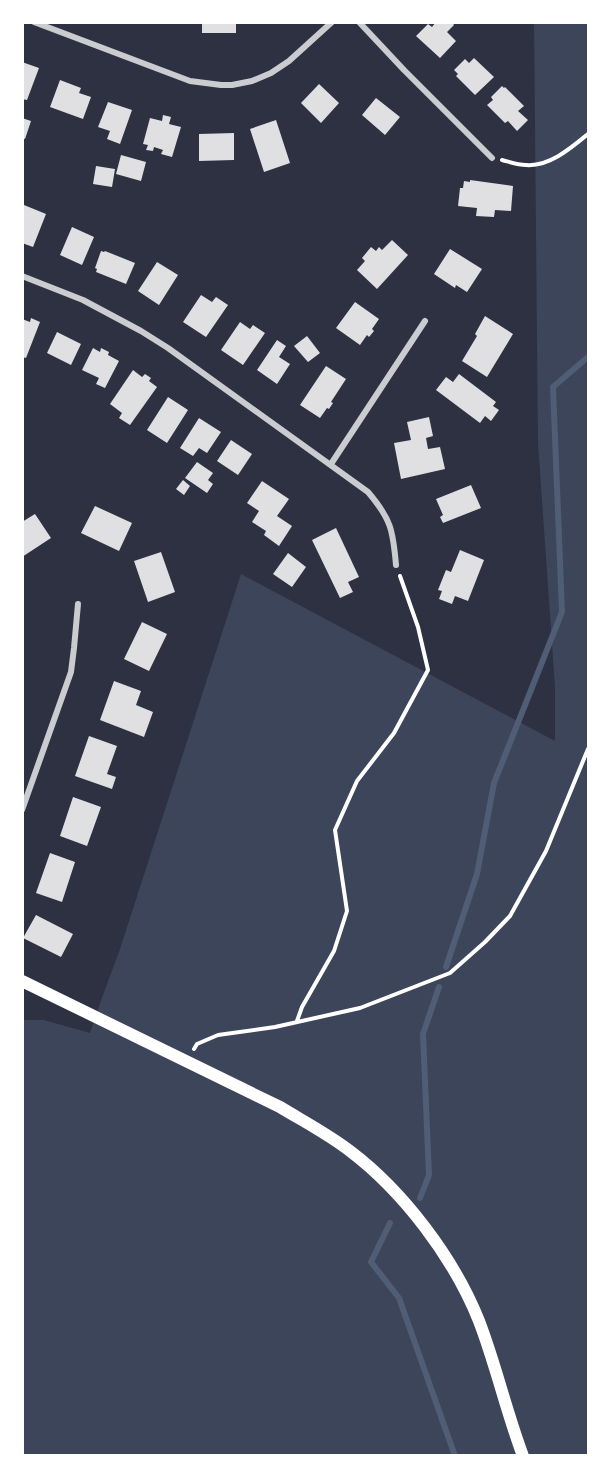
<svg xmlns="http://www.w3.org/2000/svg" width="611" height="1478" viewBox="0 0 611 1478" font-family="'Golos Text',sans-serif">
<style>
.green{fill:#3c4559}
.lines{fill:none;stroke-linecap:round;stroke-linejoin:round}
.stream{stroke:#4f5d75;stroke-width:6}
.building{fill:#e0e0e3}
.path{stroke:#fff;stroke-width:4}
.minor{stroke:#caccd0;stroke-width:6}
.secondary{stroke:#fff;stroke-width:12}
</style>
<rect width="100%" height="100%" fill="#2d3142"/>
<path class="green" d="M534 23H588V1455L23 1456V1020H44L90 1033 100 1003 120 949 241 574 555 741V687L538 443Z"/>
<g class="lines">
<path class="stream" d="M446 967 477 874 494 783 562 612 553 387 588 357
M420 1198 429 1175 423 1034 439 987
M390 1223 371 1262 399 1298 455 1456"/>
</g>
<path class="building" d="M202 22H236V33H202Z
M436 22 439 24 440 22H452L454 25 447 32 456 41 440 58 416 36 428 24 432 27Z
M474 58 494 77 475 95 456 76 458 74 454 70 465 59 469 63Z
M22 62 39 68 27 100 22 99Z
M60 80 81 88 79 93 91 97 83 119 50 107Z
M319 84 339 103 321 123 301 103Z
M502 86 504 88 505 87 524 106 518 111 528 120 517 131 508 121 505 123 487 105 493 100 491 97Z
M376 98 400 117 385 135 362 115Z
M108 102 132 110 120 144 107 139 110 131 98 127Z
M163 115 171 117 169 124 181 127 172 157 161 154 163 150 154 147 153 151 146 150 148 145 143 144 150 118 162 121Z
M22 118 31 121 25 139 22 138Z
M276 120 290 163 264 172 250 129Z
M234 133V160L199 161V134Z
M121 155 146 162 141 181 116 174Z
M96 166 115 169 112 187 93 184Z
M470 180 513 186 511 211 495 210 494 217 476 216 477 208 458 206 460 188H463L464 181 470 182Z
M24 205 46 214 33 247 22 243V208Z
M72 227 94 237 82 265 60 255Z
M392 240 408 255 377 289 357 270 365 261 362 258 371 247 376 251 379 247 382 250Z
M450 249 482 269 467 292 456 285 455 288 434 274Z
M101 251 104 252 105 251 135 263 126 284 96 272 97 269 95 268Z
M157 262 178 275 159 305 138 291Z
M201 295 212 302 216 297 228 305 206 337 183 322Z
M355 302 379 319 372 329 374 331 369 337 367 335 360 345 336 328Z
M485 316 513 334 487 377 462 361 477 336 475 334Z
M31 318 40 322 26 358 22 357V319L30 322Z
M240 322 250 329 253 325 265 333 243 365 221 350Z
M57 332 81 344 71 365 47 353Z
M307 336 320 353 308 362 294 346Z
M277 340 286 346 279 357 290 364 277 384 257 370Z
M93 348 100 352 101 348 109 352 108 355 119 361 105 388 96 384 99 378 82 370Z
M326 366 346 379 331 402 333 403 329 409 327 408 320 418 300 405Z
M133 370 142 377 145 374 151 378 149 381 157 387 130 425 119 418 122 413 110 404Z
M459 374 496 402 493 406 499 410 491 421 485 416 480 423 436 390 446 377 453 382Z
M168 397 188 410 167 443 147 430Z
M429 417 433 436 426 438 428 449 440 447 445 469 401 479 394 443 411 440 407 422Z
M199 418 221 432 207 453 199 448 193 456 180 448Z
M231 440 252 454 238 475 217 461Z
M197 462 213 473 208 480 213 484 207 493 185 478Z
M183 480 190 486 184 495 176 489Z
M262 481 289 499 277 516 292 526 279 546 264 535 266 531 252 522 259 511 247 503Z
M471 485 481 508 443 523 440 517 443 515 436 499Z
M95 506 132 523 119 551 81 533Z
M35 514 51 538 22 557V522Z
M336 528 359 577 348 582 353 592 340 598 312 540Z
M460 550 484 560 468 601 455 596 452 604 439 599 442 591 438 590 446 570 451 572Z
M161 552 175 592 148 602 134 561Z
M288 553 306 567 292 587 273 574Z
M142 622 167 634 149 671 124 659Z
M114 681 141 691 136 705 153 712 144 737 100 720Z
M89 736 117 746 107 774 116 777 112 789 75 776Z
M73 797 101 807 87 846 60 836Z
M50 853 75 862 62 902 36 893Z
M36 915 73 934 61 957 23 938Z"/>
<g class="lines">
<path class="path" d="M502 160C510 162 518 165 526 165 549 167 571 148 588 134
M297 1021 302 1007 334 951 347 911 335 830 357 781 394 733 428 670 418 627 400 576
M194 1049 197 1044 218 1035 275 1027 360 1008 450 973 485 942 510 916 546 851 588 749"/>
<path class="minor" d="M34 22 190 81 221 85H232L252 81 271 73 289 61 332 22
M359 22 404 70 492 158
M22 276 83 300 141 331 168 348 368 492C391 519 393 530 396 565
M331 464 425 321
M22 810 71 672 74 648 78 604"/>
<path class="secondary" d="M22 981 280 1107C303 1121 328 1134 350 1151 403 1191 454 1258 479 1321 496 1365 506 1411 523 1456"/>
</g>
<rect width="611" height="1478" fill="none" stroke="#ffffff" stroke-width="48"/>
</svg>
